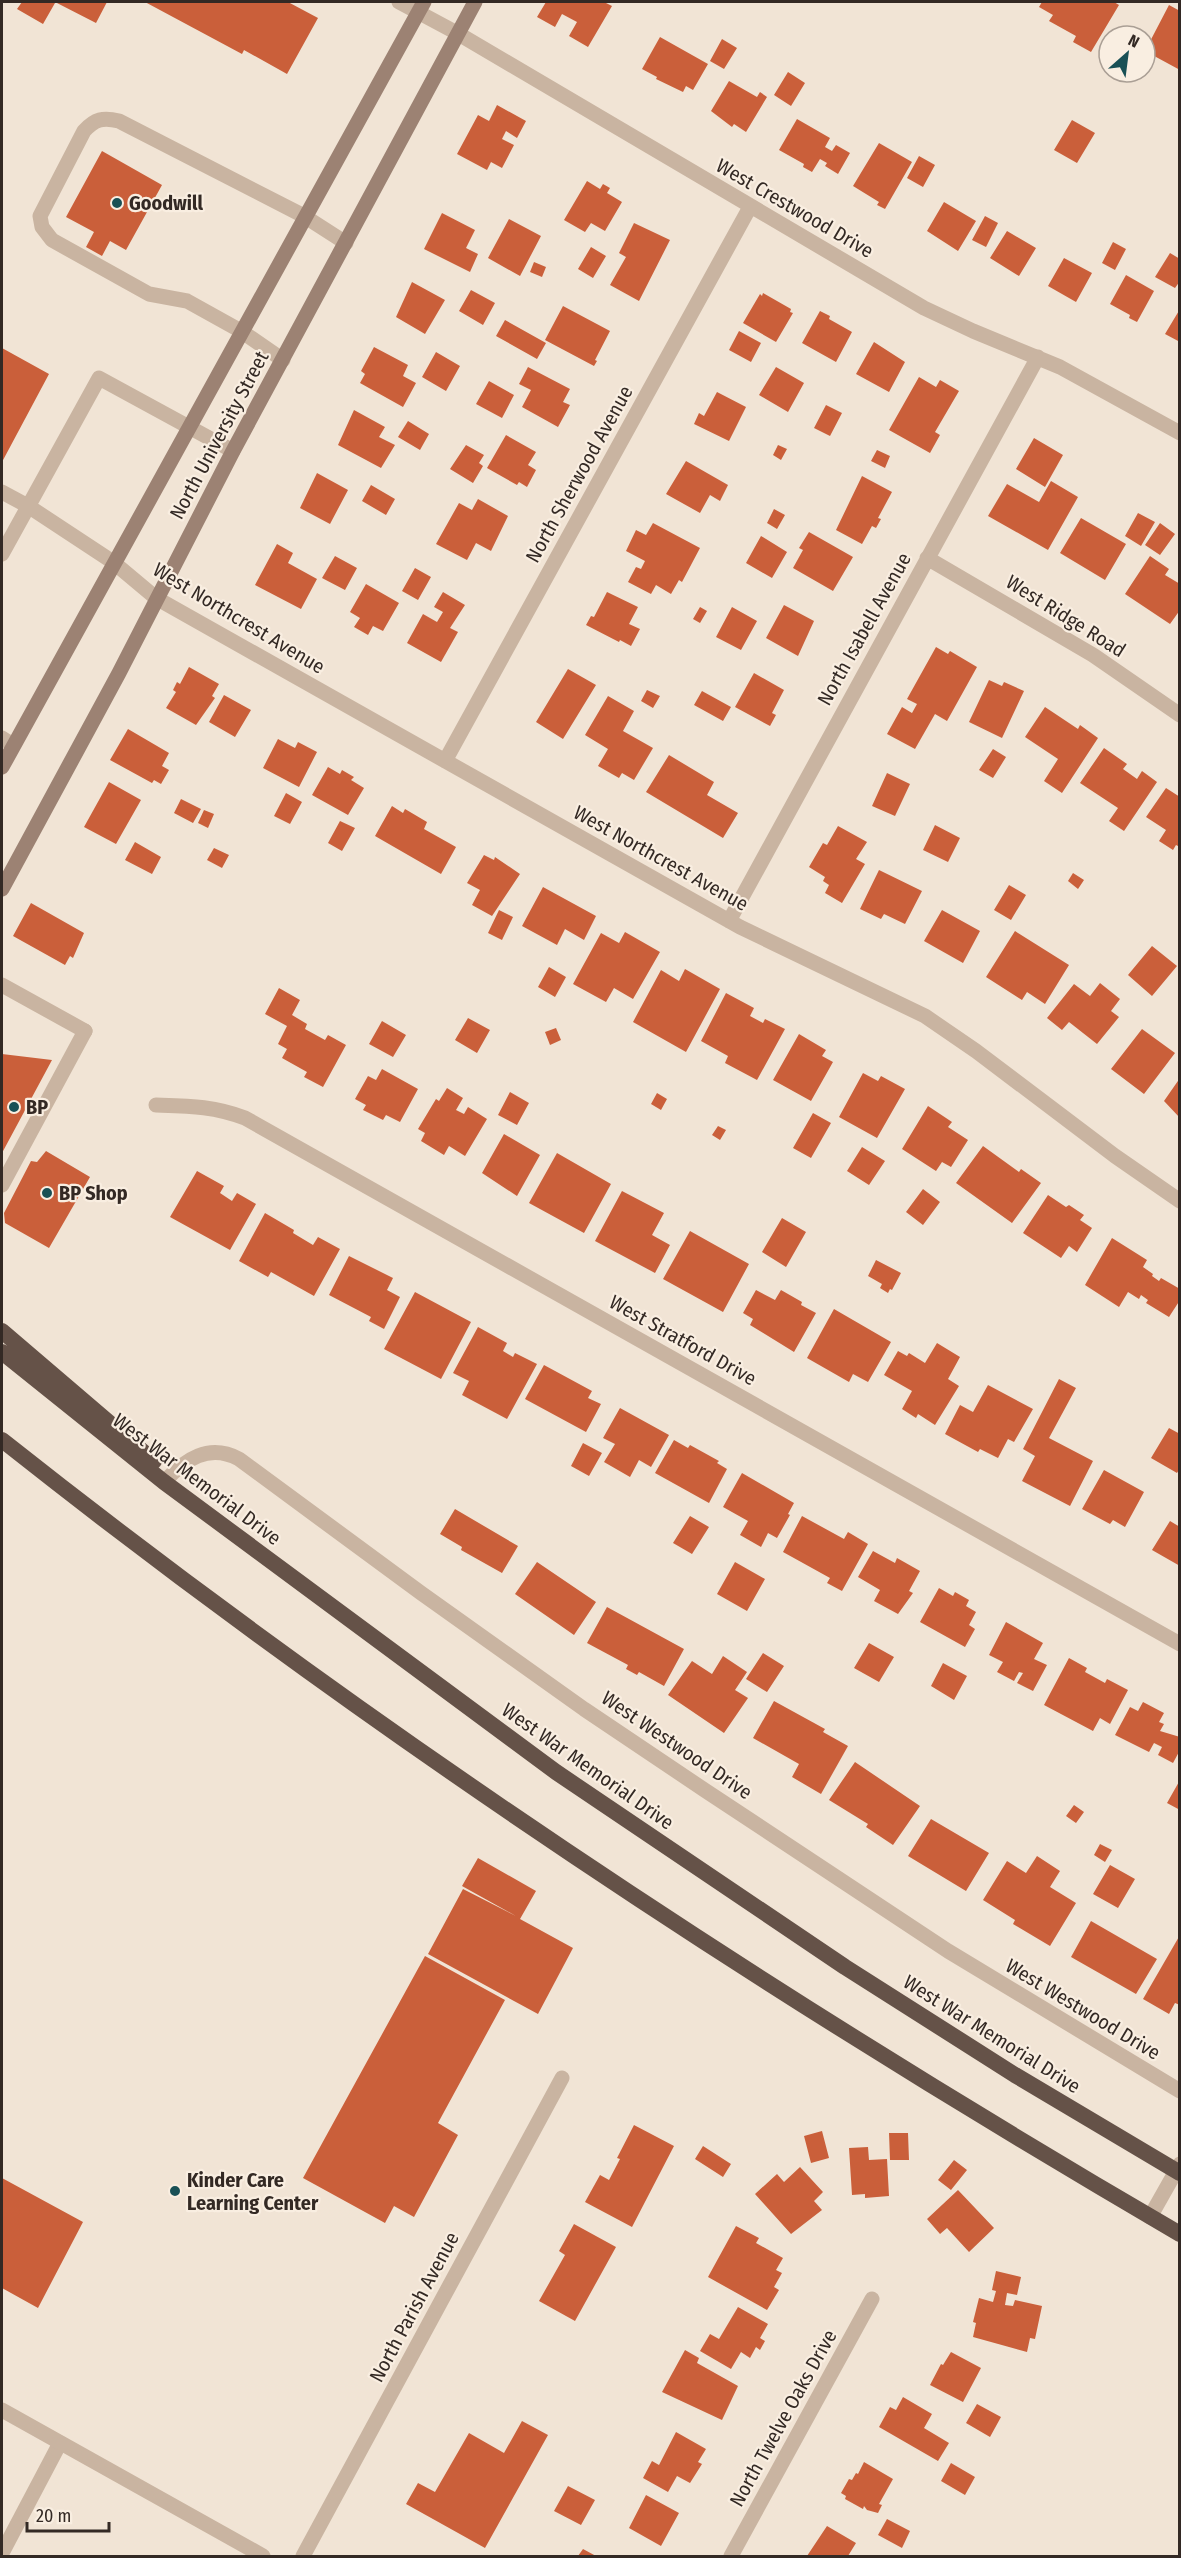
<svg xmlns="http://www.w3.org/2000/svg" width="1181" height="2558" viewBox="0 0 1181 2558" font-family="'Fira Sans Condensed',sans-serif">
<style>
.building{fill:#ca5f3a}
.lines{fill:none;stroke-linecap:round;stroke-linejoin:round}
.service{stroke:#c9b4a1;stroke-width:15}
.minor{stroke:#c9b4a1;stroke-width:15}
.tertiary{stroke:#c9b4a1;stroke-width:15}
.secondary{stroke:#9c8273;stroke-width:15}
.trunk{stroke:#655248;stroke-width:16}
.poi-dot{fill:#195055;stroke:#f9eee1;stroke-width:2}
.labels{text-anchor:middle;stroke-width:4.5;stroke-linejoin:round;paint-order:stroke}
.poi-label{font-size:20px;font-weight:bold;fill:#332924;stroke:#f9eee1;text-anchor:start}
.street-label{font-size:20px;fill:#332924;stroke:#f9eee1}
</style>
<rect width="100%" height="100%" fill="#f1e4d5"/>
<path class="building" d="M22 2H53L55 3 43 24 17 9Z
M55 2H107L96 23Z
M145 2H288L318 18 287 74 244 50 242 54Z
M546 2H604L612 6 588 47 569 36 577 22 562 14 555 27 537 17Z
M1042 2H1114L1119 5 1091 52 1073 42 1076 36 1049 21 1053 15 1039 7Z
M1169 5 1180 11V70L1145 51Z
M660 37 708 64 693 90 686 86 683 92 656 79 657 77 642 69Z
M722 39 737 48 724 69 710 61Z
M788 72 805 83 791 106 774 95Z
M729 81 757 97 760 92 767 97 746 132 734 124 732 127 711 111Z
M497 105 526 121 517 138 506 131 502 139 514 145 502 168 491 162 487 170 457 154 478 115 489 121Z
M797 119 830 138 825 147 832 151 836 145 850 153 838 174 825 166 827 163 820 159 812 172 803 167 804 164 779 150Z
M1072 120 1095 133 1077 163 1054 150Z
M879 143 912 162 885 209 877 205 879 202 853 186Z
M102 151 162 185 126 250 110 241 102 256 86 247 94 232 66 217Z
M919 156 935 165 923 187 907 178Z
M587 181 600 189 603 184 610 188 607 193 622 202 605 231 591 223 585 232 564 220Z
M944 202 976 221 958 251 927 231Z
M442 213 475 230 466 248 478 254 470 272 424 249Z
M985 216 998 223 986 247 972 240Z
M509 219 541 236 520 276 488 258Z
M634 223 670 240 639 301 610 285 626 257 619 253Z
M1007 231 1036 248 1019 276 990 258Z
M1113 242 1126 249 1115 270 1102 263Z
M591 247 606 256 593 278 578 269Z
M1170 253 1180 259V281L1175 288 1155 277Z
M1064 258 1092 273 1076 302 1048 286Z
M534 262 546 267 542 277 530 272Z
M1126 275 1154 291 1137 322 1129 318 1130 315 1110 304Z
M412 282 445 300 425 334 396 317Z
M471 290 495 303 483 325 459 311Z
M763 293 791 309 790 312 793 313 776 342 743 323 760 294 762 296Z
M563 306 610 331 595 360 597 361 594 366 545 340Z
M1180 309V342L1165 334Z
M820 311 830 316 829 319 852 332 836 362 802 343Z
M505 320 546 343 537 359 496 336Z
M739 331 761 343 751 362 729 350Z
M874 342 905 362 889 392 856 374Z
M374 347 408 365 403 376 416 383 403 407 360 383 365 374 361 371Z
M2 348 49 374 2 462Z
M436 352 460 366 446 391 422 377Z
M528 367 570 389 563 402 570 405 558 427 522 407 531 390 519 384Z
M776 367 804 383 788 412 759 395Z
M919 377 936 387 940 380 959 391 935 432 940 435 930 453 889 430Z
M489 381 514 395 502 418 476 404Z
M717 392 746 407 729 441 694 424 699 413 704 416Z
M826 405 842 413 830 436 814 428Z
M354 410 385 427 379 437 395 445 381 468 338 445Z
M408 421 429 434 420 450 398 437Z
M506 435 536 452 528 465 536 470 527 487 519 482 517 485 487 468Z
M1034 438 1063 455 1045 487 1016 469Z
M466 445 484 455 479 463 483 466 473 483 450 469Z
M778 445 787 449 781 460 773 455Z
M877 450 890 456 885 468 871 461Z
M686 461 728 485 720 501 710 495 700 513 666 494Z
M317 473 348 490 330 524 300 508Z
M862 476 892 492 878 518 881 519 876 528 872 526 862 544 836 530Z
M1051 481 1078 497 1048 550 988 516 1007 484 1039 502Z
M371 485 395 499 386 515 362 501Z
M478 499 508 516 491 551 476 543 467 560 436 544 459 503 472 510Z
M774 509 785 515 777 529 767 523Z
M1138 513 1155 522 1141 546 1125 536Z
M1081 518 1126 544 1105 580 1060 553Z
M653 523 700 548 682 582 679 580 671 594 656 585 651 594 628 582 636 567 641 569 645 561 626 551 636 530 646 535Z
M1160 523 1175 534 1160 555 1145 545Z
M809 532 853 557 833 591 793 568 803 550 799 548Z
M761 536 787 552 772 578 746 563Z
M277 544 293 553 288 563 317 579 301 609 255 585Z
M335 556 357 568 345 590 322 578Z
M1150 556 1169 569 1165 575 1180 584V610L1170 624 1125 594Z
M415 568 431 577 418 600 402 591Z
M366 584 399 603 383 631 373 626 368 635 354 627 360 618 350 612Z
M443 592 465 605 450 628 458 632 441 662 407 643 423 614 437 622 443 612 434 607Z
M607 592 638 607 629 624 640 629 631 646 620 640 619 642 586 625 591 616 594 617Z
M784 605 814 621 798 656 766 638Z
M700 607 707 611 700 623 693 619Z
M732 607 757 621 741 650 716 637Z
M936 647 948 654 950 651 977 667 947 721 935 714 915 749 887 734 902 707 912 713 917 704 907 699Z
M189 667 219 684 212 696 215 698 196 725 166 708 176 692 173 690 177 682 180 684Z
M568 669 596 685 563 739 536 722Z
M754 673 784 690 772 713 776 715 770 726 735 707Z
M989 680 1002 686 1004 682 1024 691 1002 738 969 722Z
M647 690 660 696 653 708 641 701Z
M702 691 731 707 723 721 694 705Z
M224 695 251 710 235 737 209 722Z
M608 696 634 711 623 731 653 748 634 780 622 773 619 778 598 766 608 749 585 735Z
M1045 707 1078 729 1080 725 1098 738 1062 793 1044 781 1058 759 1025 737Z
M128 729 169 753 162 766 169 770 161 784 154 780 152 783 110 760Z
M278 739 295 748 298 742 317 752 299 787 263 768Z
M1104 748 1127 764 1123 769 1137 779 1142 771 1157 782 1124 831 1109 821 1118 808 1080 783Z
M993 749 1006 757 993 778 979 770Z
M669 755 714 782 707 795 738 813 723 838 646 792Z
M328 767 340 774 342 770 354 777 351 780 364 788 348 815 312 795Z
M887 773 910 784 895 816 872 806Z
M109 782 141 800 116 844 84 827Z
M1166 788 1180 797V847L1176 845 1173 850 1159 841 1166 830 1146 817Z
M286 793 302 802 290 824 274 816Z
M181 799 201 809 193 823 174 813Z
M392 806 403 813 405 809 427 822 424 829 456 847 441 874 375 836Z
M204 810 214 814 208 828 198 823Z
M340 821 355 828 342 851 328 843Z
M935 825 960 838 948 862 923 850Z
M838 826 867 842 856 859 865 864 842 903 825 893 829 885 823 881 825 877 809 867 823 843 827 845Z
M135 842 161 857 152 874 125 860Z
M214 848 229 855 222 868 207 860Z
M484 855 494 860 495 857 520 874 492 916 472 905 480 890 467 883Z
M879 870 922 891 905 924 884 914 881 919 860 909Z
M1073 873 1084 880 1078 889 1068 881Z
M1009 885 1026 895 1011 920 994 910Z
M543 887 596 916 584 940 565 929 557 945 522 926Z
M31 903 84 933 73 958 70 956 65 965 13 936Z
M499 910 513 917 502 940 488 933Z
M942 910 980 931 963 963 924 941Z
M1015 931 1069 965 1045 1004 1027 992 1022 1000 986 977Z
M625 932 660 952 633 999 614 988 606 1002 573 984 601 933 619 943Z
M1152 946 1177 966 1152 996 1128 975Z
M549 967 566 977 555 997 538 987Z
M685 969 720 989 686 1052 633 1022 661 970 679 981Z
M1100 983 1120 999 1111 1011 1119 1017 1097 1044 1069 1022 1062 1030 1047 1018 1074 984 1090 996Z
M279 988 300 1000 292 1015 307 1024 305 1029 325 1040 328 1035 346 1045 323 1087 304 1077 307 1072 282 1058 287 1049 278 1044 287 1026 265 1014Z
M726 993 754 1008 750 1016 763 1023 765 1019 785 1029 757 1080 725 1063 728 1056 701 1041Z
M468 1018 490 1030 477 1053 455 1040Z
M382 1021 406 1035 393 1057 369 1044Z
M556 1028 561 1040 550 1045 545 1032Z
M1142 1029 1175 1053 1144 1094 1111 1069Z
M799 1034 826 1050 822 1056 833 1062 811 1101 773 1080Z
M2 1054 52 1060 2 1153Z
M382 1069 418 1089 400 1122 386 1115 383 1120 363 1110 366 1105 355 1099 368 1076 376 1080Z
M863 1073 878 1081 881 1076 905 1089 877 1138 839 1117Z
M1180 1078V1118L1164 1101Z
M447 1088 463 1098 456 1110 464 1114 468 1107 487 1119 465 1156 449 1146 444 1155 421 1141 425 1133 418 1129 436 1099 439 1101Z
M510 1092 529 1103 517 1125 498 1115Z
M657 1093 667 1099 661 1110 651 1104Z
M928 1106 952 1122 948 1127 968 1140 951 1167 942 1162 936 1171 902 1149Z
M813 1113 831 1123 811 1158 793 1148Z
M718 1126 726 1130 720 1140 712 1135Z
M504 1134 540 1155 517 1196 482 1173Z
M983 1146 1019 1172 1021 1169 1041 1183 1012 1223 956 1183Z
M862 1147 885 1161 869 1185 847 1171Z
M46 1151 90 1177 49 1248 5 1223 4 1213 31 1161 37 1162Z
M557 1153 611 1184 584 1233 529 1203Z
M197 1171 224 1186 220 1193 232 1201 237 1193 256 1204 230 1250 170 1217Z
M923 1189 940 1202 923 1225 906 1212Z
M622 1191 664 1213 652 1235 670 1245 655 1273 595 1241Z
M1048 1195 1066 1207 1069 1205 1084 1215 1080 1220 1092 1228 1077 1252 1069 1246 1061 1258 1023 1233Z
M265 1213 294 1230 293 1233 313 1245 318 1237 340 1249 314 1296 271 1272 268 1277 239 1261Z
M782 1218 806 1232 786 1267 762 1252Z
M690 1231 749 1264 723 1312 663 1279Z
M1112 1238 1147 1260 1143 1267 1153 1274 1152 1276 1159 1281 1161 1278 1180 1289V1300L1169 1317 1146 1303 1148 1300 1141 1295 1139 1299 1128 1292 1119 1307 1085 1285Z
M349 1256 393 1278 387 1290 400 1297 384 1329 369 1321 371 1317 329 1295Z
M876 1260 901 1273 892 1290 890 1289 888 1293 880 1288 882 1284 868 1276Z
M756 1290 775 1300 781 1290 802 1302 801 1305 816 1313 794 1352 750 1325 753 1319 743 1313Z
M415 1292 471 1322 441 1379 384 1349Z
M834 1309 891 1342 868 1382 853 1374 849 1382 807 1358Z
M478 1327 507 1343 503 1351 513 1357 515 1353 537 1364 507 1419 462 1395 469 1381 453 1373Z
M937 1343 960 1357 948 1379 959 1386 935 1425 918 1414 916 1418 902 1409 912 1391 884 1375 898 1351 907 1356 909 1353 925 1363Z
M544 1365 592 1391 588 1398 601 1404 586 1432 525 1399Z
M1059 1379 1076 1388 1049 1438 1093 1461 1070 1506 1022 1481 1035 1456 1023 1449Z
M988 1385 1033 1409 1014 1442 1008 1439 998 1458 980 1449 978 1452 945 1434 960 1405 973 1412Z
M620 1408 669 1435 651 1467 639 1460 630 1477 604 1462 615 1444 603 1438Z
M1169 1428 1180 1434V1468L1177 1473 1151 1458Z
M674 1440 688 1448 690 1445 719 1461 717 1463 727 1469 709 1503 655 1473Z
M583 1443 602 1453 589 1476 571 1466Z
M1104 1470 1144 1492 1125 1527 1113 1520 1110 1524 1082 1509Z
M742 1473 794 1503 788 1514 790 1515 777 1538 768 1533 761 1547 740 1535 748 1521 723 1507Z
M455 1509 518 1546 502 1573 461 1550 462 1547 440 1534Z
M690 1516 709 1527 692 1554 673 1543Z
M802 1516 844 1539 848 1532 868 1544 842 1591 827 1583 830 1578 783 1552Z
M1170 1521 1180 1527V1566L1152 1550Z
M873 1551 895 1563 897 1558 920 1571 909 1591 913 1593 898 1614 874 1601 880 1590 858 1577Z
M537 1562 596 1602 574 1635 515 1594Z
M735 1562 765 1579 747 1611 717 1594Z
M939 1588 953 1596 955 1592 969 1600 966 1606 976 1612 969 1625 975 1629 965 1647 920 1622Z
M607 1607 684 1649 664 1686 639 1672 637 1675 626 1669 628 1665 587 1643Z
M1006 1622 1043 1643 1034 1659 1047 1665 1033 1691 1017 1683 1023 1673 1019 1672 1014 1681 997 1672 1003 1662 989 1655Z
M869 1643 894 1657 879 1682 854 1668Z
M763 1653 784 1666 767 1692 746 1679Z
M723 1656 747 1672 735 1690 748 1698 724 1733 668 1695 692 1661 712 1674Z
M1069 1658 1087 1668 1085 1672 1105 1683 1107 1679 1128 1690 1110 1724 1100 1718 1093 1731 1044 1705Z
M943 1663 967 1676 954 1700 931 1686Z
M774 1701 825 1729 823 1732 848 1746 821 1794 792 1777 799 1764 753 1738Z
M1143 1702 1164 1713 1159 1722 1164 1724 1160 1731 1180 1737V1750L1173 1763 1158 1755 1162 1747 1154 1743 1149 1752 1115 1735 1130 1707 1138 1711Z
M855 1762 920 1806 893 1845 866 1827 868 1824 829 1800Z
M1180 1780V1810L1167 1803Z
M1074 1805 1084 1812 1076 1823 1066 1816Z
M931 1819 989 1853 966 1891 908 1856Z
M1100 1844 1112 1850 1105 1862 1094 1855Z
M1037 1856 1060 1871 1050 1887 1076 1903 1050 1946 1013 1924 1015 1920 983 1900 1007 1861 1026 1873Z
M478 1858 536 1891 520 1919 573 1948 538 2014 428 1954 463 1889 516 1916 462 1886Z
M1110 1865 1135 1879 1118 1908 1093 1894Z
M1091 1921 1157 1959 1136 1994 1071 1957Z
M1180 1935V2005L1175 2003 1169 2014 1143 1999Z
M425 1956 505 2000 438 2123 458 2135 414 2217 394 2206 385 2223 303 2178Z
M634 2125 674 2146 632 2227 585 2202 600 2175 609 2180 620 2159 617 2158Z
M822 2131 829 2158 811 2163 804 2136Z
M889 2133H908L909 2160H890Z
M703 2146 731 2164 723 2177 695 2159Z
M868 2147 869 2160 887 2159 889 2196 865 2198V2194L852 2195 849 2148Z
M954 2160 967 2170 951 2190 938 2180Z
M800 2167 823 2192 814 2201 822 2210 791 2234 755 2194 777 2174 784 2182Z
M2 2178 83 2222 38 2308 2 2288Z
M958 2190 994 2228 969 2252 947 2228 940 2234 927 2219Z
M574 2224 616 2247 575 2321 539 2301 565 2255 559 2251Z
M736 2226 759 2238 756 2243 783 2258 776 2270 782 2273 774 2287 779 2290 767 2310 708 2277Z
M996 2271 1021 2277 1017 2295 1007 2293 1005 2305 1013 2306 1015 2300 1042 2306 1035 2339 1030 2338 1027 2352 973 2337 976 2323 973 2322 979 2298 993 2302 996 2291 992 2290Z
M738 2307 768 2324 760 2338 765 2341 760 2350 756 2347 750 2358 741 2352 731 2369 700 2351 710 2334 719 2339Z
M685 2350 699 2358 697 2363 738 2386 722 2420 662 2392Z
M951 2352 981 2368 963 2402 930 2385 941 2364 943 2365Z
M903 2397 932 2414 924 2428 949 2443 938 2461 879 2427 890 2407 896 2410Z
M977 2404 1001 2417 990 2437 966 2423Z
M522 2421 548 2435 485 2548 406 2504 418 2483 435 2492 469 2433 504 2453Z
M676 2432 706 2449 698 2462 702 2464 690 2483 677 2476 668 2492 643 2478 652 2461 659 2465Z
M864 2462 893 2479 879 2504 882 2505 878 2513 867 2510 864 2506 863 2509 845 2499 846 2496 841 2493 849 2479 852 2480 856 2473 858 2474Z
M951 2463 975 2477 965 2495 941 2481Z
M568 2486 595 2500 581 2525 554 2511Z
M646 2495 679 2513 661 2546 629 2528Z
M887 2519 910 2531 902 2548 878 2535Z
M827 2526 856 2543 848 2556H807Z
M583 2549 596 2556H578Z"/>
<g class="lines">
<path class="service" d="M283 360 241 331 187 301 149 294 52 240 42 227 40 216 84 131C95 119 103 117 119 121L304 216 346 243
M2 492 28 506 113 562
M2 554 99 378 233 451
M2 738 13 745
M2 1185 85 1031"/>
<path class="minor" d="M399 2 457 33 924 308 973 331 1060 367 1180 433
M927 558 1093 655 1180 715
M113 562 156 598 740 927 925 1016 976 1051 1115 1156 1180 1201
M445 761 750 207
M729 921 1038 357
M2 985 85 1031
M156 1105C189 1106 214 1106 245 1118L1180 1644
M164 1482C185 1459 209 1443 239 1459L421 1593 584 1709 706 1791 948 1951 1180 2091
M1150 2217 1180 2164
M2 2553 60 2443
M303 2556 562 2078
M731 2556 872 2299"/>
<path class="tertiary" d="M2 2410 263 2556"/>
<path class="secondary" d="M2 767 424 2
M2 889 119 673 233 451 475 2"/>
<path class="trunk" d="M2 1331 154 1461
M2 1352 164 1482 556 1772 845 1967 1015 2075 1180 2173
M2 1440C373 1734 770 1995 1180 2234"/>
</g>
<g class="poi-dot">
<circle cx="117" cy="203" r="6"/>
<circle cx="14" cy="1107" r="6"/>
<circle cx="47" cy="1193" r="6"/>
<circle cx="175" cy="2191" r="6"/>
</g>
<g class="labels">
<g class="poi-label">
<text x="129" y="210">Goodwill</text>
<text x="26" y="1114">BP</text>
<text x="59" y="1200">BP Shop</text>
<text x="187" y="2187">Kinder Care<tspan x="187" dy="23">Learning Center</tspan></text>
</g>
<g class="street-label">
<text transform="translate(795 208) rotate(30)" y="7">West Crestwood Drive</text>
<text transform="translate(219 435) rotate(-62)" y="7">North University Street</text>
<text transform="translate(579 474) rotate(-61)" y="7">North Sherwood Avenue</text>
<text transform="translate(1066 616) rotate(32)" y="7">West Ridge Road</text>
<text transform="translate(239 618) rotate(31)" y="7">West Northcrest Avenue</text>
<text transform="translate(864 629) rotate(-61)" y="7">North Isabell Avenue</text>
<text transform="translate(661 858) rotate(29)" y="7">West Northcrest Avenue</text>
<text transform="translate(683 1340) rotate(29)" y="7">West Stratford Drive</text>
<text transform="translate(197 1479) rotate(37)" y="7">West War Memorial Drive</text>
<text transform="translate(677 1745) rotate(34)" y="7">West Westwood Drive</text>
<text transform="translate(588 1766) rotate(35)" y="7">West War Memorial Drive</text>
<text transform="translate(1083 2009) rotate(31)" y="7">West Westwood Drive</text>
<text transform="translate(992 2034) rotate(32)" y="7">West War Memorial Drive</text>
<text transform="translate(414 2307) rotate(-62)" y="7">North Parish Avenue</text>
<text transform="translate(783 2418) rotate(-61)" y="7">North Twelve Oaks Drive</text>
</g>
</g>
<rect width="1181" height="2558" fill="none" stroke="#332924" stroke-width="6"/>
<g transform="translate(1127 54) rotate(28)"><circle r="28" fill="#f9eee1" stroke="#aa9f95" stroke-width="1.5"/>
<path d="M0-4.5L10 22L0 15L-10 22Z" fill="#195055"/>
<text y="-9" font-size="16" font-weight="bold" text-anchor="middle" fill="#332924">N</text>
</g>
<path d="M27 2522v9h82v-9" fill="none" stroke="#332924" stroke-width="3"/>
<text x="36" y="2522" font-size="18" fill="#332924" stroke="#f9eee1" stroke-width="4.5" paint-order="stroke">20 m</text>
</svg>
